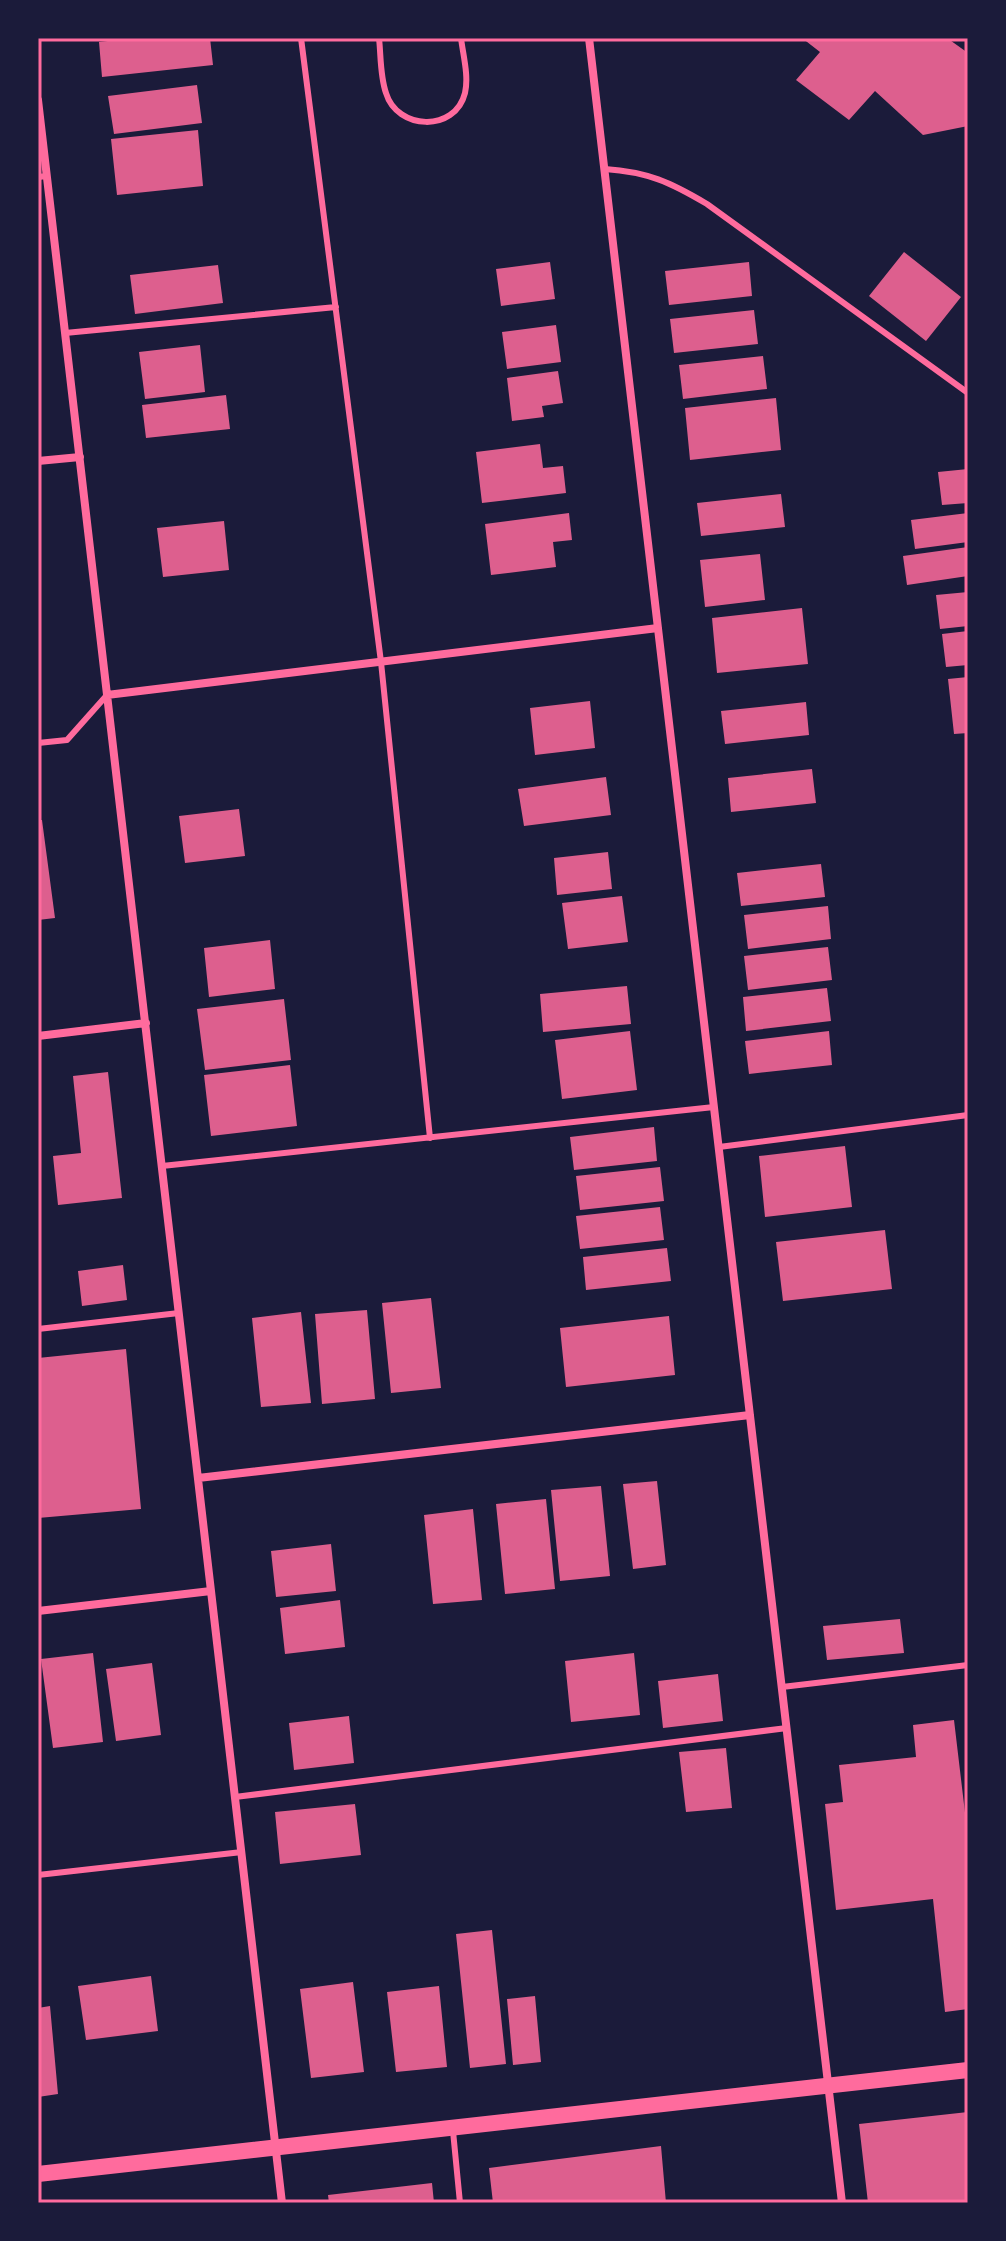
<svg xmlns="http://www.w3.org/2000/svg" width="1006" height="2241" viewBox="0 0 1006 2241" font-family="'Varela Round',sans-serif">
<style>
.building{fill:#dd5f8e}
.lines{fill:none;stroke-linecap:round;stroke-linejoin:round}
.service{stroke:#ff6b9d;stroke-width:6}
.minor{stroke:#ff6b9d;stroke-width:8}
.secondary{stroke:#ff6b9d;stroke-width:16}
.neatline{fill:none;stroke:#ff6b9d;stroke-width:3}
</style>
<rect width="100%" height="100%" fill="#1b1b3a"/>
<path class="building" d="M134 38H210L213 65 102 77 99 42Z
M802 38H947L968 53V126L923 135 875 91 849 120 796 80 820 52Z
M197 85 202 123 114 134 108 96Z
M198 130 203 186 117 195 111 139Z
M904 252 961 297 926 341 869 296Z
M550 262 555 299 501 306 496 269Z
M749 262 752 296 669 305 665 271Z
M218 265 223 303 135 314 130 275Z
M754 310 758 344 674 353 670 319Z
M556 325 561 362 507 369 502 332Z
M200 345 205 392 145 399 139 352Z
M763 356 767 389 683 399 679 365Z
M558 371 563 403 542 406 544 417 512 421 507 378Z
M226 395 230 429 146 438 142 405Z
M776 398 781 450 690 460 685 408Z
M540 444 543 468 563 466 566 493 482 503 476 452Z
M968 469V503L942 505 938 472Z
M781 494 785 527 701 536 697 503Z
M569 513 572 540 553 542 556 567 491 575 485 524Z
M968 513V542L915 549 911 520Z
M224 521 229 570 163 577 157 528Z
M968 547V576L907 585 903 556Z
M760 554 765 600 705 607 700 560Z
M968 592V626L940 629 936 595Z
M802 608 808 664 717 673 712 618Z
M968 631V665L946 667 942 634Z
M968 677V733L954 734 948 679Z
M590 701 595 748 535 755 530 708Z
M806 702 809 735 725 744 721 711Z
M812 769 816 803 731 812 728 778Z
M606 777 611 815 524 826 518 789Z
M239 809 245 856 185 863 179 816Z
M38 820H42L55 918 38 920Z
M608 852 612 889 557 895 554 858Z
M821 864 825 897 741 906 737 873Z
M622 896 628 942 568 949 562 903Z
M828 906 831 939 748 949 744 915Z
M270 940 275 989 209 997 204 948Z
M828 947 832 980 748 990 744 956Z
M627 986 631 1024 543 1032 540 994Z
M827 988 831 1021 746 1031 743 997Z
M284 999 291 1060 205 1070 197 1009Z
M630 1031 637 1090 562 1099 555 1040Z
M829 1031 832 1065 749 1074 745 1041Z
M290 1065 297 1126 211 1136 204 1075Z
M108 1072 122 1198 58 1205 53 1156 81 1153 73 1076Z
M654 1127 657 1161 574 1170 570 1137Z
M845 1146 852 1207 765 1217 759 1156Z
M660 1167 664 1201 580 1210 576 1176Z
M660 1207 664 1240 580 1249 576 1216Z
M885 1230 892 1289 783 1301 776 1242Z
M667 1248 671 1281 586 1290 583 1257Z
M123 1265 127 1300 82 1306 78 1271Z
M431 1298 441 1388 391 1393 382 1303Z
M367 1310 375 1399 322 1404 315 1314Z
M301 1312 311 1403 261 1407 252 1318Z
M669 1316 675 1375 566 1387 560 1328Z
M126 1349 141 1509 38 1518V1358Z
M657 1481 666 1565 633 1569 623 1484Z
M601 1486 610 1576 560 1581 551 1490Z
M546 1499 555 1589 505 1594 496 1504Z
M473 1509 482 1600 433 1604 424 1515Z
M331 1544 336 1591 276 1597 271 1551Z
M340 1600 345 1647 285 1654 280 1608Z
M900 1619 904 1653 827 1660 823 1626Z
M93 1653 103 1742 53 1748 41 1659Z
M634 1653 640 1715 571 1722 565 1661Z
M152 1663 161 1735 116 1741 106 1669Z
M718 1674 723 1721 663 1728 658 1681Z
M349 1716 354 1763 294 1770 289 1723Z
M954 1720 968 1838V2009L945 2012 933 1899 836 1910 825 1804 843 1802 839 1765 916 1757 913 1725Z
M726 1748 732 1808 686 1812 679 1752Z
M355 1804 361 1855 280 1864 275 1812Z
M492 1930 506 2064 470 2068 456 1934Z
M151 1976 158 2031 86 2040 78 1986Z
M353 1982 364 2072 311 2078 300 1989Z
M439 1986 447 2067 396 2072 387 1992Z
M535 1996 541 2062 513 2065 507 1999Z
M50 2006 58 2094 38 2097V2008Z
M968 2112V2203H868L859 2124Z
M661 2146 666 2203H493L489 2168Z
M432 2183 434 2203H329L328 2195Z"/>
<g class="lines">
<path class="service" d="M301 38 381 662 430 1138
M379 38C381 56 380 76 386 93 397 130 455 133 465 93 469 76 463 55 461 38
M605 169C648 172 670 182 707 204L968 393
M38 177 47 176
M65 333 336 307
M38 743 67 740 107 695
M719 1147 968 1115
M162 1166 714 1107
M38 1329 179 1313
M782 1687 968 1665
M235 1797 787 1728
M38 1875 242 1852
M453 2131 460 2203"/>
<path class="minor" d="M589 38 842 2203
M38 100 282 2203
M38 461 80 457
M107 695 658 628
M38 1036 146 1023
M198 1478 750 1415
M38 1611 211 1591"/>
<path class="secondary" d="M38 2174 968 2070"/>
</g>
<rect width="1006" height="2241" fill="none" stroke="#1b1b3a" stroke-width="80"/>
<rect x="40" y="40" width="926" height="2161" class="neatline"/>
</svg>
